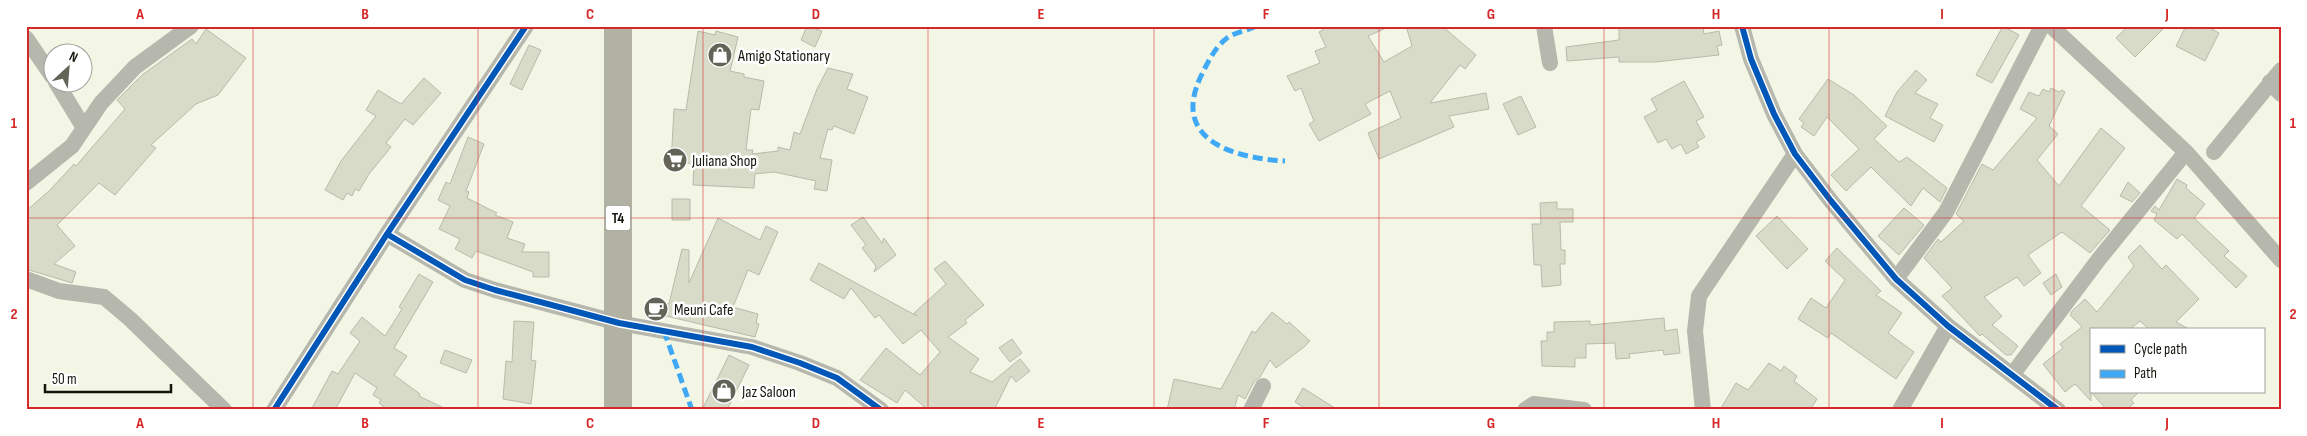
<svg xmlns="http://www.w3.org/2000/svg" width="2307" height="436" viewBox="0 0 2307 436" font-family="'Sofia Sans Condensed',sans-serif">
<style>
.building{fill:#d8dbc7;stroke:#b8baac}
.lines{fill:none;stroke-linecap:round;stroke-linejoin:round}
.street{stroke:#b6b7ad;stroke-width:16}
.highway{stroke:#b1b2a4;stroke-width:28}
.quiet{stroke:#3fa9f5;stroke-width:5;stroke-dasharray:10 5;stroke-linecap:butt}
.cycleway-casing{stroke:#fff;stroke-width:9}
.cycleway{stroke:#0057b8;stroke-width:6}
.grid{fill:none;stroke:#d62828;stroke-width:1;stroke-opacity:0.55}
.labels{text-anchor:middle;stroke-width:5;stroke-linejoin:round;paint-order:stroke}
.shield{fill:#fff;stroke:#5b5c54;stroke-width:1}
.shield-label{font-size:15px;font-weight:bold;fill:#15160b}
.poi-label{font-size:16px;fill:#15160b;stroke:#fff;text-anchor:start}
.neatline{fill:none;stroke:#d62828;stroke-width:2}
.grid-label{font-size:16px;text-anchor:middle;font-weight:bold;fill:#d62828}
</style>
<rect width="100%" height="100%" fill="#f4f6e5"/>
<path class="building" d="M807 26 822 31 815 47 801 40Z
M1322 26H1391L1368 36 1384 62 1412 46 1406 26H1442L1476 55 1465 69 1460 65 1430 103 1486 93 1489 109 1449 116 1454 127 1379 159 1368 133 1401 118 1390 91 1365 104 1371 114 1319 141 1309 124 1314 121 1301 88 1295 91 1287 76 1320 63 1315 51 1326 47 1319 32 1323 30Z
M1619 26H1703L1704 34 1719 31 1722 45 1717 46 1719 55 1655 62H1619V57L1567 61 1566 47 1619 40Z
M2003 26 2019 35 1992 83 1976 75Z
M2128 26H2166L2135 57 2116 38Z
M2186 26H2206L2219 33 2205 61 2176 46Z
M206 29 246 58 218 95 196 104 151 145 156 148 115 195 99 183 57 225 75 246 54 264 76 272 72 283 26 269V211L50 190 74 164 76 166 125 109 117 100 142 75 192 39 196 44Z
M698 31 715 35 716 31 738 37 730 71 744 74V77L764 81 759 110 751 109 746 150H753L752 154 778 151V147L790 150 794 132 800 134 817 89 828 68 853 74 847 89 868 97 854 134 834 126 832 130 828 129 820 158 832 160 827 191 814 189 816 181 774 172 755 174 754 188 693 185 694 163 671 164 674 109 686 110Z
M529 45 541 50 522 90 510 84Z
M1916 70 1927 80 1915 93 1938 104 1930 118 1943 125 1934 142 1885 116 1897 92Z
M424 78 441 93 413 125 405 119 386 143 391 147 369 174 359 191 355 189 352 196 347 193 343 200 325 190 341 161 376 116 366 110 378 90 401 104Z
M1828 79 1854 95 1887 126 1874 139 1899 162 1907 157 1947 188 1940 202 1923 188 1911 206 1871 167 1846 191 1831 175 1859 149 1827 117 1814 136 1801 127 1804 123 1799 119Z
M1684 81 1704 117 1696 121 1705 137 1696 142 1699 147 1686 154 1681 144 1672 149 1666 139 1658 143 1644 117 1657 110 1651 99Z
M2051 88 2059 92 2062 90 2065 92 2049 126 2058 134 2037 160 2059 186 2101 128 2125 148 2081 206 2110 230 2090 253 2062 232 2028 255 2041 273 2024 286 2017 277 1984 297 2002 316 1992 325 2018 346 2011 355H2006L1982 334 1980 336 1942 296 1952 288 1924 258 1938 239 1941 242 1964 221 1956 214 1982 164 1993 170 2037 118 2020 109 2029 92 2039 96 2043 89 2049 92Z
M1521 96 1536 127 1518 135 1503 104Z
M468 137 484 144 466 191 469 192 467 198 497 213 495 215 513 222 507 238 525 244 522 252H549V277H533V272L476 251 472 258 455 249 460 239 439 229 450 206 438 200 446 182 450 184Z
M2177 179 2187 185 2186 188 2205 204 2194 218 2229 251 2224 256 2247 276 2236 288 2182 234 2177 239 2154 220 2157 214 2151 211 2155 206 2159 210Z
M2128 182 2140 193 2132 202 2120 196Z
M672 199H690V220H672Z
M1557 202V209H1573V222H1560L1561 250H1565V264H1560L1561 285 1542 287 1541 265H1534L1532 224H1541L1540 203Z
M1904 208 1924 225 1899 255 1878 236Z
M1777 216 1808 249 1787 269 1756 236Z
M863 217 882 243 884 238 896 255 874 272 876 266 862 248 866 245 851 225Z
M718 218 760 240 766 226 778 232 759 275 748 270 733 307 758 314 756 323 759 324 755 337 666 316 665 318 650 314 653 300 669 304 682 249 689 250V283Z
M2140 245 2162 269 2166 265 2199 299 2176 322 2191 330H2150L2140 321 2129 330H2091V401L2075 384 2065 392 2043 364 2063 348 2060 344 2082 327 2070 315 2072 311 2085 299 2097 312 2134 266 2128 257Z
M1837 248 1881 291 1876 295 1902 313 1888 333 1914 352 1896 379 1831 333 1828 338 1798 319 1811 298 1826 308 1845 280 1825 261Z
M945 261 984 305 965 320 967 323 948 337 979 359 970 372 992 382 1020 359 1030 371 1016 382 1011 376 994 410H928L905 390 897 403 860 380 886 348 920 375 940 352 921 330 903 344 879 315 875 318 851 288 844 299 810 280 819 263 917 316 914 313 946 284 934 269Z
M419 274 433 282 394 348 407 356 394 375 420 394 419 396 448 410H388L379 403 381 400 373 395 377 388 355 373 335 410H311L332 371 338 374 360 341 350 333 362 317 385 336 402 309 399 307Z
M2056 274 2062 287 2051 295 2043 283Z
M1272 312 1287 324 1289 322 1310 341 1304 347 1276 368 1270 360 1260 377 1254 382 1245 399 1238 395 1234 410H1167L1174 379 1221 389 1252 331 1255 333Z
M1664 318 1665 331 1677 329 1680 353 1664 355 1663 350 1629 354 1630 358 1616 359 1615 343 1586 344V358H1575V367L1542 366 1541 341H1547V332H1554V322L1590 321V325Z
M514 321 534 322 531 360 536 361 531 404 503 399 506 361 512 362Z
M1012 339 1022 353 1010 362 999 348Z
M445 350 472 360 466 373 440 363Z
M729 355 749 365 727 410H702Z
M1769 363 1781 371 1784 366 1797 376 1794 381 1817 399 1810 410H1720L1736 383 1748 390Z
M1303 388 1338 410H1308L1295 402Z
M2091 392H2139L2131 400 2134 403 2126 410H2107Z"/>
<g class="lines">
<path class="street" d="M1544 26 1550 63
M1742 26 1751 59 1774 114 1795 154 1831 201 1896 279 1948 326 2058 410
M2051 26 2186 152 2281 260
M26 38 52 76
M56 82 84 128
M2270 82 2281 94
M2214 152 2281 70
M26 183 72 146 101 103 135 67 191 26
M387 234 465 280 495 290 619 323 752 347 800 363 837 378 881 410
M26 279 59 291 104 297 130 319 224 410
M1896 279 1946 212 2042 26
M2012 375 2099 259 2186 152
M274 410 387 234 526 26
M1251 410 1263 386
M1525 410 1534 404 1584 410
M1703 410 1695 331 1699 296 1795 154
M1900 410 1948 326"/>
<path class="highway" d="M618 26V410"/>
<path class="quiet" d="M1256 26C1247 31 1235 32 1227 38 1215 47 1208 62 1201 76 1170 141 1235 158 1285 161
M664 331 692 410"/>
<defs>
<path id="cycleway" d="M1742 26 1751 59 1774 114 1795 154 1831 201 1896 279 1948 326 2058 410
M387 234 465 280 495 290 619 323 752 347 800 363 837 378 881 410
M274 410 387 234 526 26"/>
</defs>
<use href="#cycleway" class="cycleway-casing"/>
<use href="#cycleway" class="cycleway"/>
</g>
<path class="grid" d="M253 26V410M478 26V410M703 26V410M928 26V410M1154 26V410M1379 26V410M1604 26V410M1829 26V410M2054 26V410M26 218H2281"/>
<defs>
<symbol id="shop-disc" viewBox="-11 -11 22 22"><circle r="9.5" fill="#636457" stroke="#fff"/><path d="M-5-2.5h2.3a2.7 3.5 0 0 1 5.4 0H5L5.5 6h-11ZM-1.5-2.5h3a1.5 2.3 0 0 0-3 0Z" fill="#fff"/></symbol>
<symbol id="supermarket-disc" viewBox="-11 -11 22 22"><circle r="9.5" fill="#636457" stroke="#fff"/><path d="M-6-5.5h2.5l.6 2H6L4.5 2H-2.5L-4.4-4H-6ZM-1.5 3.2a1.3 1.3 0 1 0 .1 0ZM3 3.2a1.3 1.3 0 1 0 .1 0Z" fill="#fff"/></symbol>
<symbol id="cafe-disc" viewBox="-11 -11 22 22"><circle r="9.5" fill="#636457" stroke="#fff"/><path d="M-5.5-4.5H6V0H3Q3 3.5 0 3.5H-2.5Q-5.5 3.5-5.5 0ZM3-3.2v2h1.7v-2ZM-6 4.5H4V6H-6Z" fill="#fff"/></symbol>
</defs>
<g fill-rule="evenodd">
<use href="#shop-disc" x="706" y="41" width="28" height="28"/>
<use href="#supermarket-disc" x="661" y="146" width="28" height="28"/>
<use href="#cafe-disc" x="642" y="295" width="28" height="28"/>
<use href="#shop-disc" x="710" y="377" width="28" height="28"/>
</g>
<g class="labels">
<rect class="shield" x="605.5" y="205.5" width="25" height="25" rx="4"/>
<g class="shield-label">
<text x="618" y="223">T4</text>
</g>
<g class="poi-label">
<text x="738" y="61">Amigo Stationary</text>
<text x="692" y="166">Juliana Shop</text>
<text x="674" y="315">Meuni Cafe</text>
<text x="742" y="397">Jaz Saloon</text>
</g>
</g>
<rect width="2307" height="436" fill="none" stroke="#ffffff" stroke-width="55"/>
<rect x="2090" y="328" width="175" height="65" fill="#ffffff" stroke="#a1a29d"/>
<rect x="2100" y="345" width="25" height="8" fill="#0057b8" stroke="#a1a29d"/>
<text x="2134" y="354" font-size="15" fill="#15160b">Cycle path</text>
<rect x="2100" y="370" width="25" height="8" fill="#3fa9f5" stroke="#a1a29d"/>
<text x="2134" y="378" font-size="15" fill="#15160b">Path</text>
<g transform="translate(68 68) rotate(26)"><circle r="24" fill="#ffffff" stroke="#a1a29d"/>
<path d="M0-4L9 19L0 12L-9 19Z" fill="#636457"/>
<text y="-8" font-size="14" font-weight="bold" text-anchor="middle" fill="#15160b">N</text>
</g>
<path d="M45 384v8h126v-8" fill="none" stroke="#15160b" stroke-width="2.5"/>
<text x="52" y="384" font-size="15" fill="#15160b" stroke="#ffffff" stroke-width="4" paint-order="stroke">50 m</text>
<rect x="28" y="28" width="2252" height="380" class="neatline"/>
<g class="grid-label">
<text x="140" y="19">A</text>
<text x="365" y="19">B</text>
<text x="590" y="19">C</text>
<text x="816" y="19">D</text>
<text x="1041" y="19">E</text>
<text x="1266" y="19">F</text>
<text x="1491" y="19">G</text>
<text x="1716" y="19">H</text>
<text x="1942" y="19">I</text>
<text x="2167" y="19">J</text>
<text x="14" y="128">1</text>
<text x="2293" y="128">1</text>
<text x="14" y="319">2</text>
<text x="2293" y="319">2</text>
<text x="140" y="428">A</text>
<text x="365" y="428">B</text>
<text x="590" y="428">C</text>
<text x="816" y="428">D</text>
<text x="1041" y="428">E</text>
<text x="1266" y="428">F</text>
<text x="1491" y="428">G</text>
<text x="1716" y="428">H</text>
<text x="1942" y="428">I</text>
<text x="2167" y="428">J</text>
</g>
</svg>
